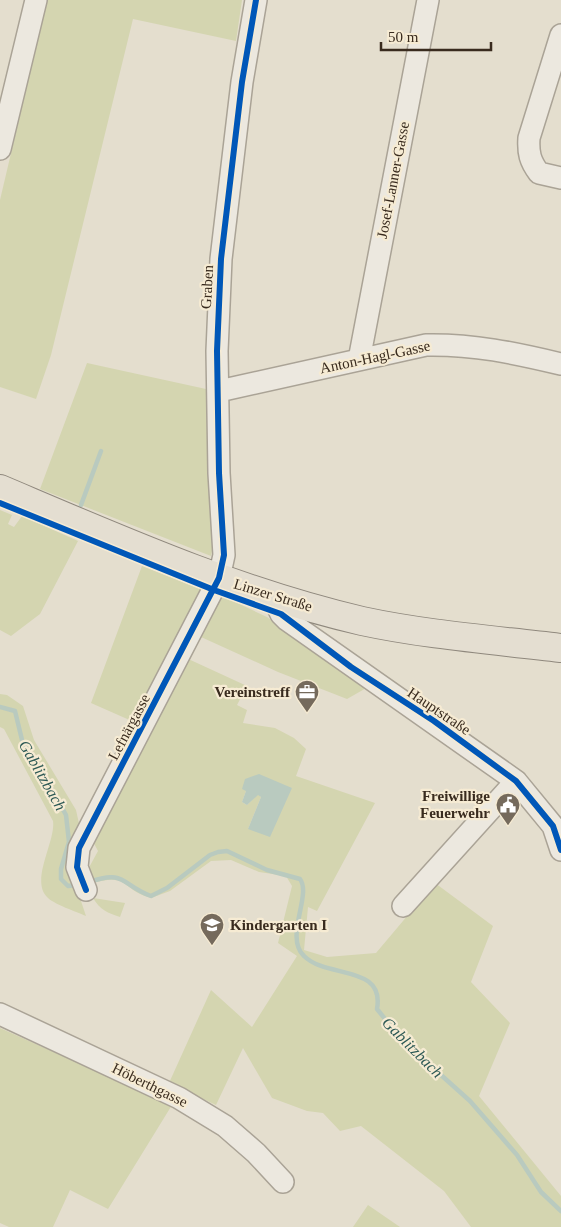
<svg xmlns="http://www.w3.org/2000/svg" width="561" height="1227" viewBox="0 0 561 1227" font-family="'Times New Roman',serif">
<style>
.green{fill:#d4d5b0;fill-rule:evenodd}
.water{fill:#b9cabf}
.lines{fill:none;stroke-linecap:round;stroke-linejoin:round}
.stream{stroke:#b9cabf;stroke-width:4.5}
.minor-casing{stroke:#aaa396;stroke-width:24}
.major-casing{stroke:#8f887d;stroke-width:30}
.minor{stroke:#ece8df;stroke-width:21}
.major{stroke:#e4ded1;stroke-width:28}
.cycleway-casing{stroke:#f6ebd3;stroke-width:9}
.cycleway{stroke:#0057b8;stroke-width:6}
.labels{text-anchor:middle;stroke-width:4.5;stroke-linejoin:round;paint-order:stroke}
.street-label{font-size:15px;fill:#392b1e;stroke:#f6ebd3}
.poi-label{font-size:15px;font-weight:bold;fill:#392b1e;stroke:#f6ebd3;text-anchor:end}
.water-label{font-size:16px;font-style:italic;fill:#2d5955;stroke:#f6ebd3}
</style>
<rect width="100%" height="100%" fill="#e4dece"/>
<path class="green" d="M47 0H242L236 41 133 19 51 355 36 399 0 387V200Z
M87 363 206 389C210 437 221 510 211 556L40 489Z
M0 510 12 515 8 524 14 527 22 516 78 541 40 614 11 636 0 630Z
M142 566 203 590 134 722 91 703Z
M220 595 267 617 330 664 358 679 368 687 347 699 278 672 201 637Z
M184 657 247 686 237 705 247 710 243 723 275 728 294 738 306 749 296 776 375 803 317 911 308 907 304 950 327 957 376 953 435 883 493 926 471 982 510 1023 479 1096 561 1196V1227H471L444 1191 361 1126 340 1131 323 1113 307 1111 272 1098 243 1048 216 1105 169 1083 211 990 252 1027 297 956 278 943 292 886 286 876 259 872 231 860 211 861 170 891 151 898C119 889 131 872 90 884L86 873 98 851 90 836ZM292 788 248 829 261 797 258 794 247 805 242 802 246 791Z
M0 694 7 695 23 706 34 740 76 810 80 828 77 889 86 916C77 912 53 904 47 897 30 880 56 841 53 821L4 729 0 727Z
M93 898 125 903 120 917C108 913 100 910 93 898Z
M0 1028 172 1105 108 1209 70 1190 53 1227H9L0 1223Z
M368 1205 400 1227H353Z"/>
<path class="water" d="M259 774 292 788 270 837 248 829 261 797 258 795 247 805 242 802 246 791 242 789 245 779Z"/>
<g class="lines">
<path class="stream" d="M81 505 101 451
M0 707 15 711 23 744 36 760 66 815 69 842 61 869V879L68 886 77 885
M89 882C126 869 121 885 151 896L167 888 210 855 218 852 227 851 267 870 300 879C312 895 284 937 304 956 327 979 385 964 377 1009L402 1040 470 1101 517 1155 541 1192 561 1211"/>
<defs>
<path id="minor" d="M561 35 529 138C528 153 530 161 539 173L561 178
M0 149 36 0
M359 360 428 0
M219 391 426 345C473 344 515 353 561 364
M273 597 281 614 287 620 516 781 553 826 561 850
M86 890 77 867 79 848 219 578 224 555 219 473 217 351 221 259 242 82 256 0
M403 906 516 781
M0 1014 179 1098 225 1126 256 1153 283 1182"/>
<path id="major" d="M0 489C118 539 237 592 362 621 427 635 495 640 561 648"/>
</defs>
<use href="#minor" class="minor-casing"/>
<use href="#major" class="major-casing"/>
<use href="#minor" class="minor"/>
<use href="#major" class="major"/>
<defs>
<path id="cycleway" d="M0 503 214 590 281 614 351 667 434 721 516 781 553 826 561 850
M86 890 77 867 79 848 219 578 224 555 219 473 217 351 221 259 242 82 256 0"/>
</defs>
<use href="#cycleway" class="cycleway-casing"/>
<use href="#cycleway" class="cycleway"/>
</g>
<defs>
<symbol id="office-pin" viewBox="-11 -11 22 30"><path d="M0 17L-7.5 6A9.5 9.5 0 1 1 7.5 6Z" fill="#756a5c" stroke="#f6ebd3"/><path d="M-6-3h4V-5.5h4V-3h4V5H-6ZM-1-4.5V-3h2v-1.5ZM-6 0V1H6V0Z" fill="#fff"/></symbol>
<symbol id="civic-pin" viewBox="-11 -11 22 30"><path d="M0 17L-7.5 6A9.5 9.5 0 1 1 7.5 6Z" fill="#756a5c" stroke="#f6ebd3"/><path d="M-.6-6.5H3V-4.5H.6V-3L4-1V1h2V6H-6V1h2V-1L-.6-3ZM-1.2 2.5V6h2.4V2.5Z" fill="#fff"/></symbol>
<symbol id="school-pin" viewBox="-11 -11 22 30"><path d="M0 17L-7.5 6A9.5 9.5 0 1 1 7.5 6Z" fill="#756a5c" stroke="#f6ebd3"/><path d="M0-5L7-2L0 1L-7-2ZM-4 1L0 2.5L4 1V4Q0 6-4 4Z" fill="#fff"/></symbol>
</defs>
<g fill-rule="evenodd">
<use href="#office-pin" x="293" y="678" width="28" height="38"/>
<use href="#civic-pin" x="494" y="791" width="28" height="38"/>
<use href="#school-pin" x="198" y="911" width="28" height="38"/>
</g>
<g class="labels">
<g class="street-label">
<text transform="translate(393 180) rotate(-79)" y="5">Josef-Lanner-Gasse</text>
<text transform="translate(207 287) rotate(-87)" y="5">Graben</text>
<text transform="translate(375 357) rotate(-12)" y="5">Anton-Hagl-Gasse</text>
<text transform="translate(273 595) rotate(17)" y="5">Linzer Straße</text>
<text transform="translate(439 711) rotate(34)" y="5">Hauptstraße</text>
<text transform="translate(129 727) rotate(-62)" y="5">Lefnärgasse</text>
<text transform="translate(150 1085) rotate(26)" y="5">Höberthgasse</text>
</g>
<g class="poi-label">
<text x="290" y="697">Vereinstreff</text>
<text x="490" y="801">Freiwillige<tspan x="490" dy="17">Feuerwehr</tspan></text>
<text x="230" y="930" text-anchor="start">Kindergarten I</text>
</g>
<g class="water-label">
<text transform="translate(43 775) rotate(60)" y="6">Gablitzbach</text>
<text transform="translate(413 1047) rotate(45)" y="6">Gablitzbach</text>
</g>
</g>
<path d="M381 42v8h110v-8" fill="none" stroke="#392b1e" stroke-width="2.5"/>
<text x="388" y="42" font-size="15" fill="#392b1e" stroke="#f6ebd3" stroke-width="4" paint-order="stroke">50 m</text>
</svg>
